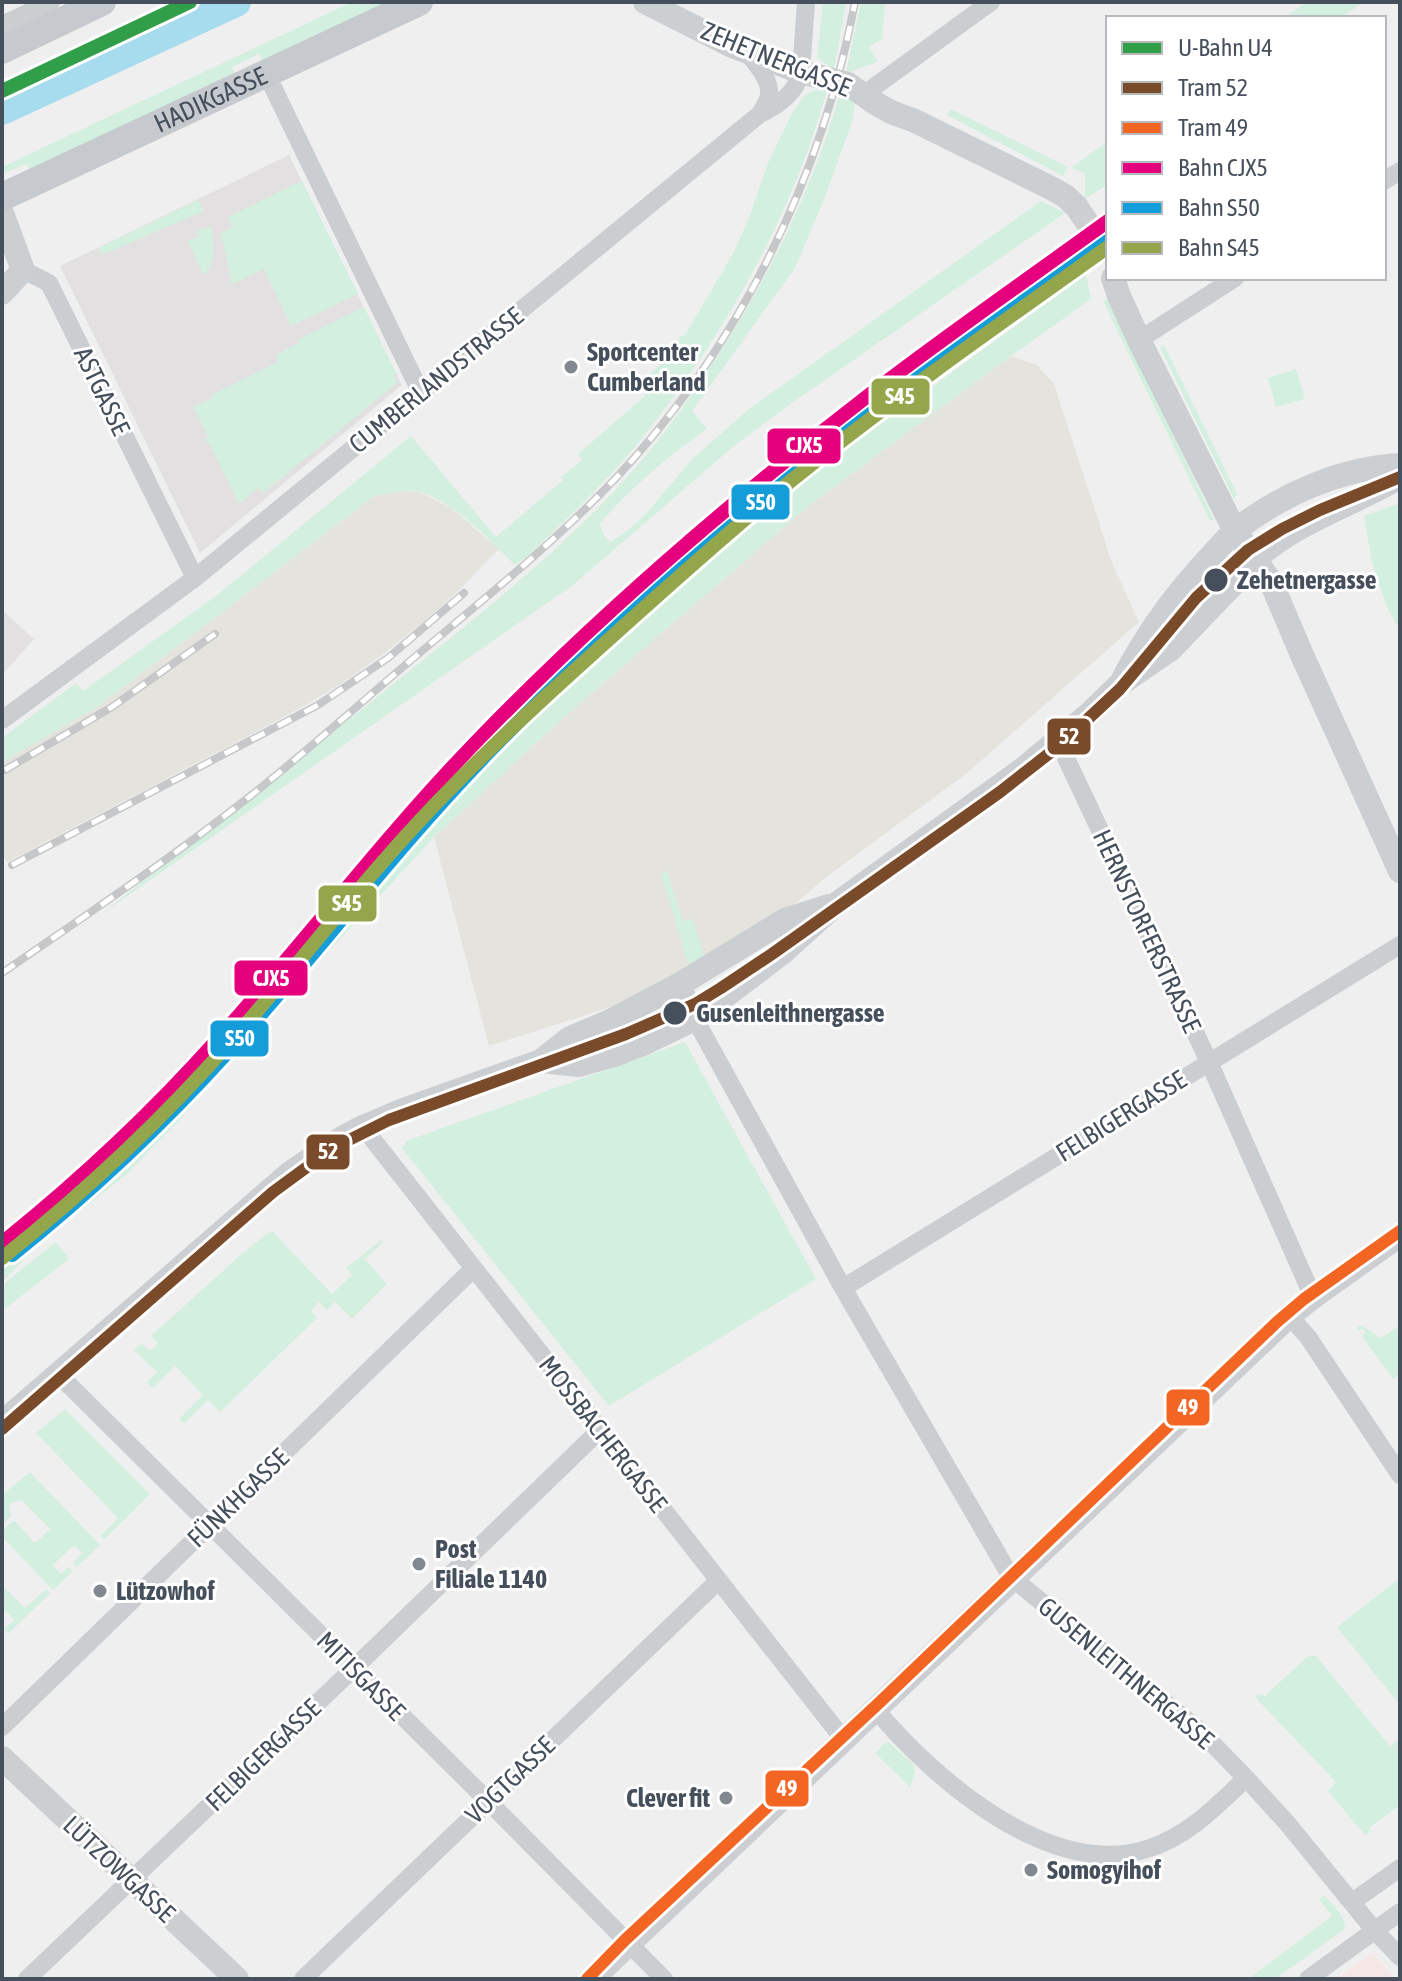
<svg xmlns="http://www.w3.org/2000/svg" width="1402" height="1981" viewBox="0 0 1402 1981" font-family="'Asap Condensed',sans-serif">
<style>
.commercial{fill:#e5e3dd}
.education{fill:#e2e0e1}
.medical{fill:#f6e8e6}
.green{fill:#d3efdf}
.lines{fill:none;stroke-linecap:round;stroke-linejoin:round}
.river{stroke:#a7dbee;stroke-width:30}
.secondary-tunnel{stroke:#cecfd2;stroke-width:24;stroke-dasharray:24 12;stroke-linecap:butt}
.street{stroke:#cbced0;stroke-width:18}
.secondary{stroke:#cccfd2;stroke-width:24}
.primary{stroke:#c6cace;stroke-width:28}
.rail-casing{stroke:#c5c7c9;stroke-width:8}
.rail{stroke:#fff;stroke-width:5;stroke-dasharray:15;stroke-linecap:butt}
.rail-1-casing{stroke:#fff;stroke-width:20}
.rail-2-casing{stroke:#fff;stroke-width:20}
.rail-3-casing{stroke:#fff;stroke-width:20}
.rail-1{stroke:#e5007d;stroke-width:14}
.rail-2{stroke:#159dd9;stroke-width:14}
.rail-3{stroke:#93a64b;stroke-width:14}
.tram-1-casing{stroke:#fff;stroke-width:18}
.tram-2-casing{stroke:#fff;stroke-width:18}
.tram-1{stroke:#7a4b2a;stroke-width:12}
.tram-2{stroke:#f26522;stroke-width:12}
.metro-1-casing{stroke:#fff;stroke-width:20}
.metro-1{stroke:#319f49;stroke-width:14}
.poi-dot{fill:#82888f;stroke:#fff;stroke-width:3}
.stop-dot{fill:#46505c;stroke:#fff;stroke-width:3}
.labels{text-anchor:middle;stroke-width:6;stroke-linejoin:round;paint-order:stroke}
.street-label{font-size:26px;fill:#46505c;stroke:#fff}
.poi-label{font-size:26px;font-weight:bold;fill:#46505c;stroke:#fff;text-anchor:start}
.stop-label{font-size:26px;font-weight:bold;fill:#46505c;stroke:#fff;text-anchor:start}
.line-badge{stroke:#fff;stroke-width:3}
.badge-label{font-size:22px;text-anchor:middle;font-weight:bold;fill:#fff}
</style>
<rect width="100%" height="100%" fill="#f0efef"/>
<path class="commercial" d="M1011 356 1037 365 1054 384 1112 563 1139 622 967 773 825 878 781 916 654 993 489 1046 434 837 563 718 807 507Z
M396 491 419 492 450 507 499 549 456 593 421 624 382 655 342 683 304 706 250 735 7 862 2 855V762L97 707 376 495Z"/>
<path class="education" d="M289 155 402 385 200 553 60 266Z
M2 610 34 639 2 675Z"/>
<path class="medical" d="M1372 1952 1396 1979H1335L1372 1953Z"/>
<path class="green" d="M352 2H388L263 62 259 54 232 67 235 75 31 171 26 164 2 174V167Z
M823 2H846L834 69 817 58Z
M861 2H885L882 39 869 47 878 62 846 73Z
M1307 2H1363L1341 18H1284Z
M827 90C797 198 745 297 680 388 664 409 649 431 632 450 599 489 562 524 525 558L515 565C490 541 455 502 420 492 406 489 389 493 376 495L97 707 2 762V738L76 683 83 691 216 596 411 436 496 537 563 480 561 477 582 460 578 454 646 395 637 384 667 359 680 337 685 335 734 252 750 215 768 163 791 115 803 97 812 91Z
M840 93 856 98 852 122 825 197 795 268 692 411 707 429C667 457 632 487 599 524L605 537 611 542 628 530 645 515 693 458 749 409 1041 201 1063 212 1068 211 789 405 734 446 573 585 100 915C209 829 319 744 427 657 508 591 591 525 656 443 672 423 687 401 702 379 762 291 811 196 840 93Z
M951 109 1068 167 1063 176 947 115Z
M1108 141V184L1085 199V173L1071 168Z
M302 181 358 294 291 326 264 269 232 284 221 233 233 227 228 217Z
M198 200 204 211 102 255 99 248Z
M211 226C214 241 217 263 204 275L188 241 199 236 197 231Z
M1086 274 1091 299 1011 356 807 507 563 718 434 837 272 1013 183 1116 127 1174 38 1245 2 1282V1265L48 1227 129 1154 208 1073 358 895 410 838 553 700 642 618 733 538 813 474Z
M1108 299 1214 520 1210 521 1103 301Z
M364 307 396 373 393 376 398 382 263 493 258 488 239 504 209 442 207 443 205 439 208 436 193 407 213 398 212 395 278 362 276 355 299 343 298 340Z
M1164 345 1237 494 1234 499 1160 347Z
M1296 369 1305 399 1276 407 1268 378Z
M1400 503V631L1386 605 1372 562 1364 516Z
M667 871 683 921 693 919 704 957 693 964 687 960 661 873Z
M685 1042 816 1279 609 1406 402 1148 406 1141Z
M273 1232 332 1294 352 1275 346 1268 381 1240 383 1242 365 1259 387 1284 352 1319 335 1302 327 1310 319 1302 311 1311 317 1318 220 1412 208 1400 184 1424 179 1419 203 1395 175 1366 153 1388 147 1382 157 1372 134 1350 142 1344 150 1351 158 1343 151 1336 244 1252 268 1233Z
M56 1242 69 1259 2 1311V1285Z
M1361 1325 1381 1338 1400 1325V1374L1393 1379 1362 1336 1365 1332 1363 1328 1359 1331 1357 1328Z
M65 1409 150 1494 104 1540 100 1536 118 1518 36 1433Z
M30 1472 100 1545 77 1567 73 1563 82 1553 74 1545 53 1565 61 1574 68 1567 73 1571 53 1590 2 1537V1531L14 1520 35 1543 50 1529 21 1500 11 1503 9 1507 11 1516 2 1525V1495Z
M1400 1578V1705L1337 1627Z
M2 1585 25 1608 44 1591 47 1590 50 1593 8 1634 4 1629 14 1620 6 1611 2 1614Z
M1315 1655 1390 1746 1400 1738V1805L1369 1828 1370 1831 1365 1835 1328 1791 1336 1782 1256 1698 1257 1694 1265 1696 1307 1657Z
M889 1742 913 1764 915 1773 910 1787 875 1753 884 1744Z
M1324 1895C1332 1904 1346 1916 1345 1929L1275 1979H1248L1332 1916 1319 1899Z"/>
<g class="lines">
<path class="river" d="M2 110 236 2"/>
<path class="secondary-tunnel" d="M1076 206 1099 240 1108 259"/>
<path class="street" d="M2 25 51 2
M747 52C756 64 771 80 769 95 768 102 763 108 760 114
M266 73 421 393
M863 95 991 2
M1384 181 1400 171
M23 270 49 283 195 578
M1139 340 1235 278
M2 720 195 578 760 114C779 105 796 93 801 72L806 2
M1058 741 1209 1062 1313 1297
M682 983 695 1019 843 1288 1011 1577 1200 1731 1246 1778 1287 1823 1375 1931 1400 1957
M363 1127C523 1331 684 1536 844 1740
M843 1288 1400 945
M1289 1316 1308 1337 1400 1475
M58 1374 488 1801 664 1979
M876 1710C934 1779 1050 1880 1147 1849 1187 1837 1217 1806 1246 1778
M2 1727 473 1269
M1352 1902 1400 1868
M27 1979 353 1669 601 1429
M303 1979 718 1581
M1308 1979 1400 1912"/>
<path class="secondary" d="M645 2 732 46 801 72 848 84 875 103 891 112 915 121 1051 188 1065 196 1076 206
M2 213 23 270 2 293
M1113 278 1119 296 1139 340 1235 531 1271 582 1302 655 1400 871
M1123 679C1147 633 1176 593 1212 555 1220 547 1228 536 1237 529 1283 494 1341 468 1400 465
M541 1061 579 1065 614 1055 645 1043 695 1019 782 953 835 905 1023 769 1088 715 1120 684 1171 649 1265 551C1305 519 1356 503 1400 477
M2 1423 290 1173 342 1138 363 1127 403 1110 541 1061 570 1038 608 1022 682 983 785 920 829 906
M2 1758 237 1979
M592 1979 1289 1316 1313 1297 1400 1235"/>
<g class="primary">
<path d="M2 50 102 2"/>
<path id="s1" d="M2 197 419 2"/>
</g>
<defs>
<path id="rail" d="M5 770 112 707 215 634
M12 865 318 705 388 658 464 593
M2 973C79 920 157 868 231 811 293 764 351 711 410 661 480 602 552 545 615 479 738 348 822 178 855 2"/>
</defs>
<use href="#rail" class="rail-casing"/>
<use href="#rail" class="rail"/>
<defs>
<path id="rail-1" d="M2 1243C79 1181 151 1114 217 1040 305 942 384 837 476 742 598 616 730 502 869 395 947 335 1028 279 1108 221"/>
<path id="rail-2" d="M12 1255C88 1194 160 1127 226 1054 315 956 395 849 488 753 608 628 739 515 877 409 952 351 1031 297 1108 241"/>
<path id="rail-3" d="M2 1258C85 1192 162 1120 232 1040 307 955 375 864 455 784 510 728 568 676 626 624 681 575 735 526 792 480 894 398 1001 323 1108 247"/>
</defs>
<use href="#rail-1" class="rail-1-casing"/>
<use href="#rail-2" class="rail-2-casing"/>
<use href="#rail-3" class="rail-3-casing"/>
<use href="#rail-1" class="rail-1"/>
<use href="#rail-2" class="rail-2"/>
<use href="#rail-3" class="rail-3"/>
<defs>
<path id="tram-1" d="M2 1429 273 1192 333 1148 389 1120 626 1034 695 1004 721 988 772 954 1000 792 1060 745 1120 689 1196 598 1248 550 1282 529 1320 510 1400 477"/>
<path id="tram-2" d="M587 1979 625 1940 880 1702 1277 1322 1304 1299 1400 1231"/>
</defs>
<use href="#tram-1" class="tram-1-casing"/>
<use href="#tram-2" class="tram-2-casing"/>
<use href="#tram-1" class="tram-1"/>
<use href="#tram-2" class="tram-2"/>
<defs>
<path id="metro-1" d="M2 91 190 2"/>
</defs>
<use href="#metro-1" class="metro-1-casing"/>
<use href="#metro-1" class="metro-1"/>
</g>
<g class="poi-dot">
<circle cx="571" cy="367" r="8"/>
<circle cx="419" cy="1564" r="8"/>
<circle cx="100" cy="1591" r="8"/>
<circle cx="726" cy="1798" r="8"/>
<circle cx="1031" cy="1870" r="8"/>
</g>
<g class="stop-dot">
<circle cx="1216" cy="580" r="13"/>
<circle cx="675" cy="1013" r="13"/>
</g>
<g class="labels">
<g class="street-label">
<text transform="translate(776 59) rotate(22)" y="9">ZEHETNERGASSE</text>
<text dy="9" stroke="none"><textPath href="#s1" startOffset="230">HADIKGASSE</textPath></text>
<text transform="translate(436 380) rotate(-39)" y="9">CUMBERLANDSTRASSE</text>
<text transform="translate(102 391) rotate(64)" y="9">ASTGASSE</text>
<text transform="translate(1147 931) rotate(65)" y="9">HERNSTORFERSTRASSE</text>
<text transform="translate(1121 1116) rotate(-32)" y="9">FELBIGERGASSE</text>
<text transform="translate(603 1434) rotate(52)" y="9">MOSSBACHERGASSE</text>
<text transform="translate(238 1498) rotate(-44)" y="9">FÜNKHGASSE</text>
<text transform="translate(1126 1673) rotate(40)" y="9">GUSENLEITHNERGASSE</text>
<text transform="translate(361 1676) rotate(45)" y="9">MITISGASSE</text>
<text transform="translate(263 1755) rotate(-44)" y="9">FELBIGERGASSE</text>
<text transform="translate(510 1780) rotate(-44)" y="9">VOGTGASSE</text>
<text transform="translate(119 1869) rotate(43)" y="9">LÜTZOWGASSE</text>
</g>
<g class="poi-label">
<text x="587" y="361">Sportcenter<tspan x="587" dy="30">Cumberland</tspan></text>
<text x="435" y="1558">Post<tspan x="435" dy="30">Filiale 1140</tspan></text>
<text x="116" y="1600">Lützowhof</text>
<text x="710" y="1807" text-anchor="end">Clever fit</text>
<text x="1047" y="1879">Somogyihof</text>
</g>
<g class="stop-label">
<text x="1237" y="589">Zehetnergasse</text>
<text x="696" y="1022">Gusenleithnergasse</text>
</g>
</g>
<g class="line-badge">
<rect x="870" y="377" width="61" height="39" rx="8" fill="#93a64b"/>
<rect x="766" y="427" width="76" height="38" rx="8" fill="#e5007d"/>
<rect x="730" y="483" width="61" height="38" rx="8" fill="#159dd9"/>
<rect x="1046" y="717" width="46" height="39" rx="8" fill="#7a4b2a"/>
<rect x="317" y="884" width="61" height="39" rx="8" fill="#93a64b"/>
<rect x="233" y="959" width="76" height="38" rx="8" fill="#e5007d"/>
<rect x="209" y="1019" width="61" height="39" rx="8" fill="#159dd9"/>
<rect x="305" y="1133" width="46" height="38" rx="8" fill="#7a4b2a"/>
<rect x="1165" y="1388" width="46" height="39" rx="8" fill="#f26522"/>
<rect x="764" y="1769" width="46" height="39" rx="8" fill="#f26522"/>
</g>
<g class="badge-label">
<text x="900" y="404">S45</text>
<text x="804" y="453">CJX5</text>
<text x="761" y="510">S50</text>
<text x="1069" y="744">52</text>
<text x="347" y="911">S45</text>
<text x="271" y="986">CJX5</text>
<text x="240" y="1046">S50</text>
<text x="328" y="1159">52</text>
<text x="1188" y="1415">49</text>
<text x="787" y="1796">49</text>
</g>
<rect width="1402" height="1981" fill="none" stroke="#46505c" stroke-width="8"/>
<rect x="1106" y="16" width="280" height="264" fill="#ffffff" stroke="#b5b9be" stroke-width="2"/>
<rect x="1122" y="42" width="40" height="12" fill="#319f49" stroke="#b5b9be" stroke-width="2"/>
<text x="1178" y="56" font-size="24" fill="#46505c">U-Bahn U4</text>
<rect x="1122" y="82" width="40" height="12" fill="#7a4b2a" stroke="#b5b9be" stroke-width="2"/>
<text x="1178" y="96" font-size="24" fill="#46505c">Tram 52</text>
<rect x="1122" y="122" width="40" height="12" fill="#f26522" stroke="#b5b9be" stroke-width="2"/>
<text x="1178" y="136" font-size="24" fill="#46505c">Tram 49</text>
<rect x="1122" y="162" width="40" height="12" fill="#e5007d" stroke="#b5b9be" stroke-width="2"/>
<text x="1178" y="176" font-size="24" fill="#46505c">Bahn CJX5</text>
<rect x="1122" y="202" width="40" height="12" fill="#159dd9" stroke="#b5b9be" stroke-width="2"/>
<text x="1178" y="216" font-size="24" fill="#46505c">Bahn S50</text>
<rect x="1122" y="242" width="40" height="12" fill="#93a64b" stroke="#b5b9be" stroke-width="2"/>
<text x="1178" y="256" font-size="24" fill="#46505c">Bahn S45</text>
</svg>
